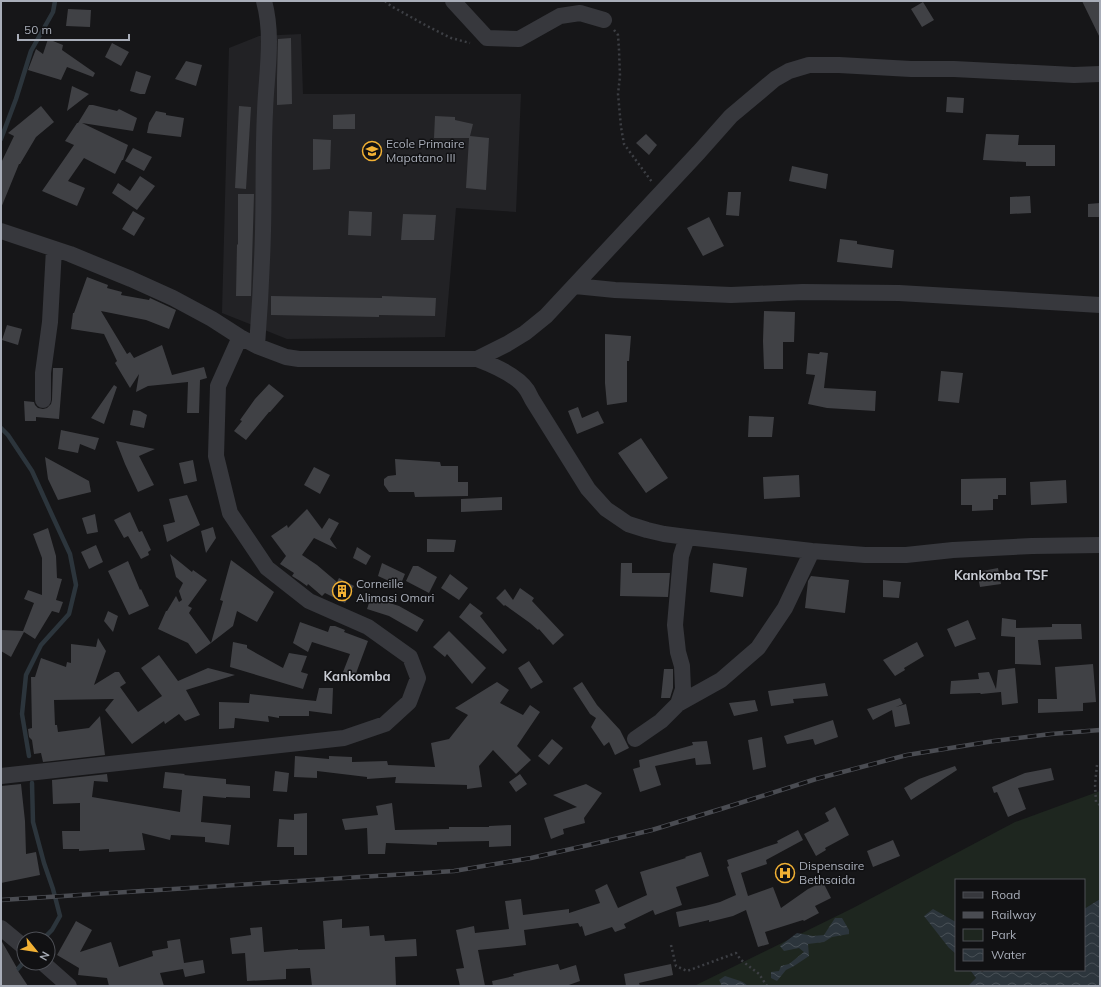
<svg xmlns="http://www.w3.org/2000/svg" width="1101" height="987" viewBox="0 0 1101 987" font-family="Mulish,sans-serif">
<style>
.built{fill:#222225}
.green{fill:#1e261f}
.water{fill:url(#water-waves)}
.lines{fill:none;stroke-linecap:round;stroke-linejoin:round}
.stream{stroke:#2c353c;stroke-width:4.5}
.building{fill:#404145}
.path{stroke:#3d3f44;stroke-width:2.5;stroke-dasharray:2 3;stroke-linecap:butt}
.minor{stroke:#37383d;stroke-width:16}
.rail-casing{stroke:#4a4c52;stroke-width:4.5}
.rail{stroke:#111113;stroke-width:3;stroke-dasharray:9;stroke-linecap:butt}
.labels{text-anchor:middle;stroke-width:3;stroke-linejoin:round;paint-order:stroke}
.poi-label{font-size:12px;fill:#a8adb8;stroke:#111113;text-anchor:start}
.neighbourhood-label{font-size:13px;font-weight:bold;fill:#c9ccd4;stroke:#111113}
</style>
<defs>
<pattern id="water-waves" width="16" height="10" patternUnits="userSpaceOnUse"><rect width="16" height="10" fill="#2c353c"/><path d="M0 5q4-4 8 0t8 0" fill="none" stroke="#485056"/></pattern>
</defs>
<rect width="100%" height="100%" fill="#161618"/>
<path class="built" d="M301 34 303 94H521L516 212 456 208 445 337 287 339 222 313 229 48 259 36Z
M786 863 794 878 783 884 775 869Z"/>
<path class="green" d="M1100 791V899L1084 909V880H956V922L945 916 949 948 956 954V970H970L976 978 968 986H694L853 908 1015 822Z"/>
<path class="water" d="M1100 899V986H968L976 978 970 970H980L982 972 986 970H1084V909Z
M933 909 956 922V954L949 948 924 916Z
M835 918H842L849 930V934L832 937 824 942 808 944 809 956 794 966 786 970 777 981 771 978V972L779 971 781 966 789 964 804 952 799 948 784 951 780 946 797 933 813 936 824 935Z
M725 976C733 979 742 980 748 986H722L719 980Z"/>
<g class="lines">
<path class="stream" d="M1 139 16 99 31 51 53 12 55 1
M1 428 8 435 32 471 52 515 70 554 76 585 69 614 41 645 26 675 22 714 29 756
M32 783 33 822 44 863 53 889 60 916 52 930 43 939
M14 973 24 962"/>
</g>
<path class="building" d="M1082 1H1100V38Z
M923 2 934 20 922 27 911 9Z
M68 9 91 10 90 27 66 26Z
M291 38 292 104 277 105V78L278 39Z
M48 39 63 45 62 50 95 73 93 77 67 67 61 80 28 70 36 49 43 54Z
M112 43 129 52 121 66 105 57Z
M186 61 202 65 196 86 175 79Z
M136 71 151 76 145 94H140L130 91Z
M72 86 89 94 67 111Z
M947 97 964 98 963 113 946 112Z
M89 105H93L117 111 119 109 137 118 133 131 82 123 128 145 123 160H122L115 174 84 158 68 181 85 188 77 206 42 191 74 145 65 141 77 123H81H78Z
M41 106 54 122 36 137 20 164H19L1 208V163L14 136 8 133Z
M239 106 251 107 246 189 235 188Z
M156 111 166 113V115L184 118 181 137 147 133 149 123Z
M355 114V129H333V115Z
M435 116 455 117V120L473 124 470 136 489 138 486 190 466 188 469 138H434Z
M646 134 657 145 649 155 636 143Z
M986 134 1019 135 1018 145H1055V166H1026V162L983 160Z
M313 139 331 140 330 169 313 170Z
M133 148 152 157 144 171 125 161Z
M792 166 828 174 826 189 789 181Z
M140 176 155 186 137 210 112 193 118 183 130 191Z
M728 192H741L739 216 726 215Z
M238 194H254L251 296H236L237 244 238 245Z
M1030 196 1031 213 1010 214V197Z
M1100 203V217H1088V204Z
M133 211 145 218 134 236 122 229Z
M349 211 372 212 371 236 348 235Z
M403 214 436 215 434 240H401Z
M709 217 724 246 703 256 687 228Z
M840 239 857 241V244L894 250 892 268 837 262Z
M87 277 108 285 107 288 122 292 121 295 149 300 150 298 176 310 169 329 146 320 101 311 127 354 130 352 134 358 162 345 172 375 204 367 207 378 200 380 199 413H187L188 382 148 386 136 392 139 374 130 388 115 363 117 361 104 334 71 329 73 313H74Z
M271 296 382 298V296L436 298 435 316 379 315V317L271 315Z
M764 311 795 312 794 342H783V369H764L763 341Z
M7 325 22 329 18 345 2 340Z
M605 334 631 336 629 361H627V402L607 405 605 383Z
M820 352 828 353 824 388 876 391 875 411 827 408 808 404 815 375 806 374 808 353 819 354Z
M53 368H63L59 419 36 417V421H25L24 401 34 402 35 405 38 408 43 409 47 408 51 404 52 400Z
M941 371 963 373 959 403 938 401Z
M269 384 284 396 270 412H269L246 440 234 431 242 421 240 420 255 399Z
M114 385 117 387 104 424 91 418Z
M578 407 582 418 598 411 604 423 577 434 568 411Z
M133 410 140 411 147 415 144 428 130 425Z
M749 416 774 417 772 437H748Z
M61 430 99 438 95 450 80 444 78 453 58 449Z
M641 438 668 478 646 493 618 453Z
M116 441 155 449 139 456 154 485 138 492 125 464Z
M45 457 89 481 91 492 58 500 48 479Z
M395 459 440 462 441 466H458V482H468V496L415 497 414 492H389L384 485V479L388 476 396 475Z
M193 460 197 481 184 484 179 463Z
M314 467 330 475 320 494 304 485Z
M799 475 800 497 764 499 763 477Z
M1006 478V495H998V499H993V510L972 511V505H961V479Z
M1066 480 1067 503 1031 505 1030 482Z
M187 495 200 525 167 542 163 525 175 522 169 499Z
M502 497V510L461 512V499Z
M307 509 322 529 329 518 339 523 330 539 337 549 314 538 302 555 317 565 337 582 339 578 354 586 345 603 325 593 322 596 308 584 307 586 300 581 292 576 294 573 280 564 286 556 271 536 287 525 288 528Z
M130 512 139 532 142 531 151 550 148 552 149 555 141 559 128 536 124 538 114 520Z
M95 514 98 532 87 534 82 518Z
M213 527 216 538 206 553 201 531Z
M48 528 56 556 57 578 62 579 56 600 63 602 59 613 52 611 35 639 24 632 11 657 1 651V630L23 631 34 603 24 599 28 590 42 595V558L33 534Z
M427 539 456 540 454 552H427Z
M96 545 103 562 89 569 81 552Z
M357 547 371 556 366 565 353 558Z
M170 554 192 572 193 570 207 580 188 606 192 608 189 613 211 643 196 654 188 643 158 629 166 611H167L176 596 179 602 182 600 179 591 183 583 176 577Z
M231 560 274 592 257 622 237 611 233 626 211 643 223 601 220 600Z
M128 561 140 590 141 589 149 606 129 615 108 571Z
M382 563 405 574 400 586 378 576Z
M621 563H632V573H670L668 597 620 596Z
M713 563 747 568 743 597 710 592Z
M413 566H418L437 577 429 593 406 581Z
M998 568 1001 584 980 587 977 572Z
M450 574 468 588 459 600 441 588Z
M811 576 849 580 845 613 805 608 808 581Z
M883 580 901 582 899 598 883 597Z
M520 588 534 598 532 601 564 635 553 645 539 629 538 630 530 623 505 605 504 606 496 598 505 589 513 600Z
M371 597 399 606 424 620 417 632 389 616 367 609Z
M470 603 483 613 480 616 507 650 503 654 459 617Z
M108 611 118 616 113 632 104 621Z
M1002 618 1016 620V628L1052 627V624H1081L1082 639 1038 640 1041 665 1015 664V637L1001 636Z
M968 620 976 639 955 647 947 629Z
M300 622 328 632 330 626H335L345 630 344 632 368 641 355 676 343 672 350 654 312 642 308 652 293 643Z
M449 631 486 668 472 684 447 654 445 657 433 647Z
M98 638 106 651 94 685 115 672H119L126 683 120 687 138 712 162 696 141 668 159 655 178 681 208 668 235 675 186 690 200 715 185 721 179 714 165 724 164 721 132 744 105 710 114 699 54 700 55 725H57L58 732 89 728 100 716 105 755 43 762 41 753 34 754 32 740 29 737 28 729 32 728 31 677H35L41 658 66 667 67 662 71 663V644L96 647Z
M233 642 247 645V648L283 668 289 653 307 656 301 672 308 674 303 689 230 667Z
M917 642 924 656 904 668 905 670 895 676 883 660Z
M529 661 543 682 531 689 518 668Z
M1093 664 1096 702 1083 703V711L1038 713V699H1057L1055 667Z
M1015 668 1018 703 1002 705 1001 692 981 694 980 693 950 694 951 681 979 679 978 673 989 672 996 689 998 670Z
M664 669H673V688L670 698H661Z
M497 682 509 690 500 703 523 715 530 705 540 712 517 746 531 760 516 774 493 750 479 766 482 787 467 789V785L395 783 396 777 367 779V777L317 771V778L294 777 295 756 329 759V756L352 757V762L387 761 388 765 435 767 431 743 449 739 468 715 455 708Z
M582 682 597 705 620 730 629 748 615 755 609 742 604 746 591 727 596 718 590 714 573 688Z
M825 683 828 696 793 699 794 703 771 706 768 691Z
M319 688H333L332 714 309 711V716H279V718L268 716 269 722 235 718 234 728 219 729V702L249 703 250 694 316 701Z
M900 698 903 704 896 707 906 704 910 724 895 727 892 710 873 720 867 709Z
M755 700 758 711 734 716 729 703Z
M833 720 838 737 815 745 813 739 787 744 784 736Z
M762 737 766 767 753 770 748 740Z
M552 739 563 748 549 765 538 756Z
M707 741 711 764 696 765 695 758 655 766 661 785 640 792 633 769 640 767 639 760 693 745 692 742Z
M955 766 957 770 911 800 904 788 919 779Z
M1051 768 1054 780 1018 788 1026 809 1008 817 997 792 994 793 992 787 1025 773Z
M275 771 289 773 287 792 273 791Z
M165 772 185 774 184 775 226 779V784L250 786V798L226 797V798L203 796 201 822 231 825 229 845 205 842V837L171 835 170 840 142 833 145 850 109 852V849L79 851V849H63L62 831H80V803L53 804 52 780 107 774 108 782 94 781 92 797 180 812 182 790 163 788Z
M520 774 527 784 516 792 509 782Z
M21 784 25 821 26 854 36 852 40 875 1 883V786Z
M586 784 602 793 584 818 585 823 563 829 564 834 551 839 544 818 577 807 553 795Z
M392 803 395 830 449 829V827H489V826L511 825V846L489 847V841L437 842V845L386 843 385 854H368L367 828 345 830 342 819 378 815 376 806Z
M835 807 849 835 825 848 826 850 816 856 804 834 829 821 825 813Z
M307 813V855H294V847H277L279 819 294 820V814Z
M798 830 803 840 766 860 767 864 741 873 748 896 773 887 781 908 808 889 823 882 831 898 815 906 819 913 804 921 803 920 765 932 769 944 758 947 746 910 733 916 709 922V920L679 927 676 912 705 906 720 902 736 895 727 867 729 866 727 860 778 843 777 841Z
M893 840 900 856 873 867 867 851Z
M701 852 709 876 676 887 682 905 655 915 653 910 624 924 626 928 615 932 612 927 585 936 582 926 580 927 578 923 524 930 526 945 478 950 485 986H460L456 969 464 968 456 930 474 926 475 933 509 929 505 901 521 899 523 915 569 909V913L600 903 595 890 607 884 618 908 647 895 640 872 686 858 685 857Z
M342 919V928L369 926 370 936 384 935 385 941 416 939 417 956 395 957 396 986H312L310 968 286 969V979L247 981 245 953 232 954 230 938 251 935 250 928 262 927 264 952 298 949V950L325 949 323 921Z
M76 921 92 930 80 952 111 942 119 967 153 956 152 951 168 948 167 941 180 939 184 963 203 960 205 973 185 977 183 969 160 973 164 986H109L107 978 78 975 79 968 57 955Z
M1 940 17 968H16L28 986H1Z
M558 964 560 970 576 965 580 981 566 986H493L492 981 514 976 513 974 522 972H521Z
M671 964 673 975 639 983 640 986H626L624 974Z"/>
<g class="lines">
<path class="path" d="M385 1 391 6 427 26 451 38 470 43
M614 30 618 35 619 50 620 76 618 94 621 127 624 144 652 182
M1097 765 1095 784 1096 802 1100 805
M671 945 676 966 687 971 736 953 741 960 759 974 767 986"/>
<path class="minor" d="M453 1 487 38 519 39 560 16 580 13 604 20
M1 231 70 254 131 279 173 298 212 319 240 337 257 346 286 357 299 359H477C493 365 517 375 527 390 529 393 531 398 533 401L588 489 606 509 628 524 647 530 664 534 687 537 812 551 865 555H906L953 550 1032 546 1100 545
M575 286 615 290 731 295 803 292 899 293 1100 305
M257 346C260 307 262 269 263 231 264 191 263 152 265 112 266 76 274 37 264 1
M477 359 507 344 525 333 546 316 699 152 731 116 775 79 789 71 809 65H839L911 69H954L1074 75 1100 74
M43 400V373L50 322 54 249
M678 704 721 680 758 648 785 608 812 551
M635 739 661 721 678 704 683 689 682 666 678 652 675 625 681 556 687 537
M1 776 344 738 385 724 409 702 418 678 410 657 368 627 309 601 267 568 230 513 216 456 218 386 240 337
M1 928 24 947
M43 963 69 986"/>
<defs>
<path id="rail" d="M1 900 454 871 531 858 602 842 652 830 724 808 816 779 907 755 994 741 1051 734 1100 730"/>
</defs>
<use href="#rail" class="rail-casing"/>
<use href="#rail" class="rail"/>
</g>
<defs>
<symbol id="school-ring" viewBox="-11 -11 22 22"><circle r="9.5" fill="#111113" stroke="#f2b134" stroke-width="1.5"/><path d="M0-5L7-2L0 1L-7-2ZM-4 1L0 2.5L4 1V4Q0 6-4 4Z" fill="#f2b134"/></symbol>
<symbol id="building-ring" viewBox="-11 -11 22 22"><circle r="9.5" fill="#111113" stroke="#f2b134" stroke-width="1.5"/><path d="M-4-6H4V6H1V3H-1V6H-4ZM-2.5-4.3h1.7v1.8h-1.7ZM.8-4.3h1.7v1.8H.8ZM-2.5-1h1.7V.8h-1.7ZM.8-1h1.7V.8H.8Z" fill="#f2b134"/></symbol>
<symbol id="hospital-ring" viewBox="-11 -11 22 22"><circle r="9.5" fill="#111113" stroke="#f2b134" stroke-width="1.5"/><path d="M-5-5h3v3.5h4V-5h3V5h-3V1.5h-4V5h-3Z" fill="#f2b134"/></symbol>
</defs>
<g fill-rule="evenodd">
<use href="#school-ring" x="361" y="140" width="22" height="22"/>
<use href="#building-ring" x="331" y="580" width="22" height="22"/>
<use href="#hospital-ring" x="774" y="862" width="22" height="22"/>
</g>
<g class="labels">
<g class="poi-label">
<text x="386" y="148">Ecole Primaire<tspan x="386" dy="14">Mapatano III</tspan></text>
<text x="356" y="588">Corneille<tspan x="356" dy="14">Alimasi Omari</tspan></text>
<text x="799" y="870">Dispensaire<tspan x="799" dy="14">Bethsaida</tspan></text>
</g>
<g class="neighbourhood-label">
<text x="1001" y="580">Kankomba TSF</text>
<text x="357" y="681">Kankomba</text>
</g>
</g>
<rect width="1101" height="987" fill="none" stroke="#a8adb8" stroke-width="4"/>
<rect x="955" y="879" width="130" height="92" fill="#111113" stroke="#4d4f55"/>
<rect x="963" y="892" width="20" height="6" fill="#37383d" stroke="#4d4f55"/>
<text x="991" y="899" font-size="12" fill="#a8adb8">Road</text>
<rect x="963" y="912" width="20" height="6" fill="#4a4c52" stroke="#4d4f55"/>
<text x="991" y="919" font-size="12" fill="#a8adb8">Railway</text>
<rect x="963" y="929" width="20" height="12" fill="#1e261f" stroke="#4d4f55"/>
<text x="991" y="939" font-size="12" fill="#a8adb8">Park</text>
<rect x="963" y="949" width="20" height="12" fill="url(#water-waves)" stroke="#4d4f55"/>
<text x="991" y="959" font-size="12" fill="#a8adb8">Water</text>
<g transform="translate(36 951) rotate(120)"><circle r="19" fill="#111113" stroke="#4d4f55"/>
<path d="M0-3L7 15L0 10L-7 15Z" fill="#f2b134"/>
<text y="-6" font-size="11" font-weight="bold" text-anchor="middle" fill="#a8adb8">N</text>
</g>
<path d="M18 34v6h111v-6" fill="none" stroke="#a8adb8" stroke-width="2"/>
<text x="24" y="34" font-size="12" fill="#a8adb8" stroke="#111113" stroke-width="3" paint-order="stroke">50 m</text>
</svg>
